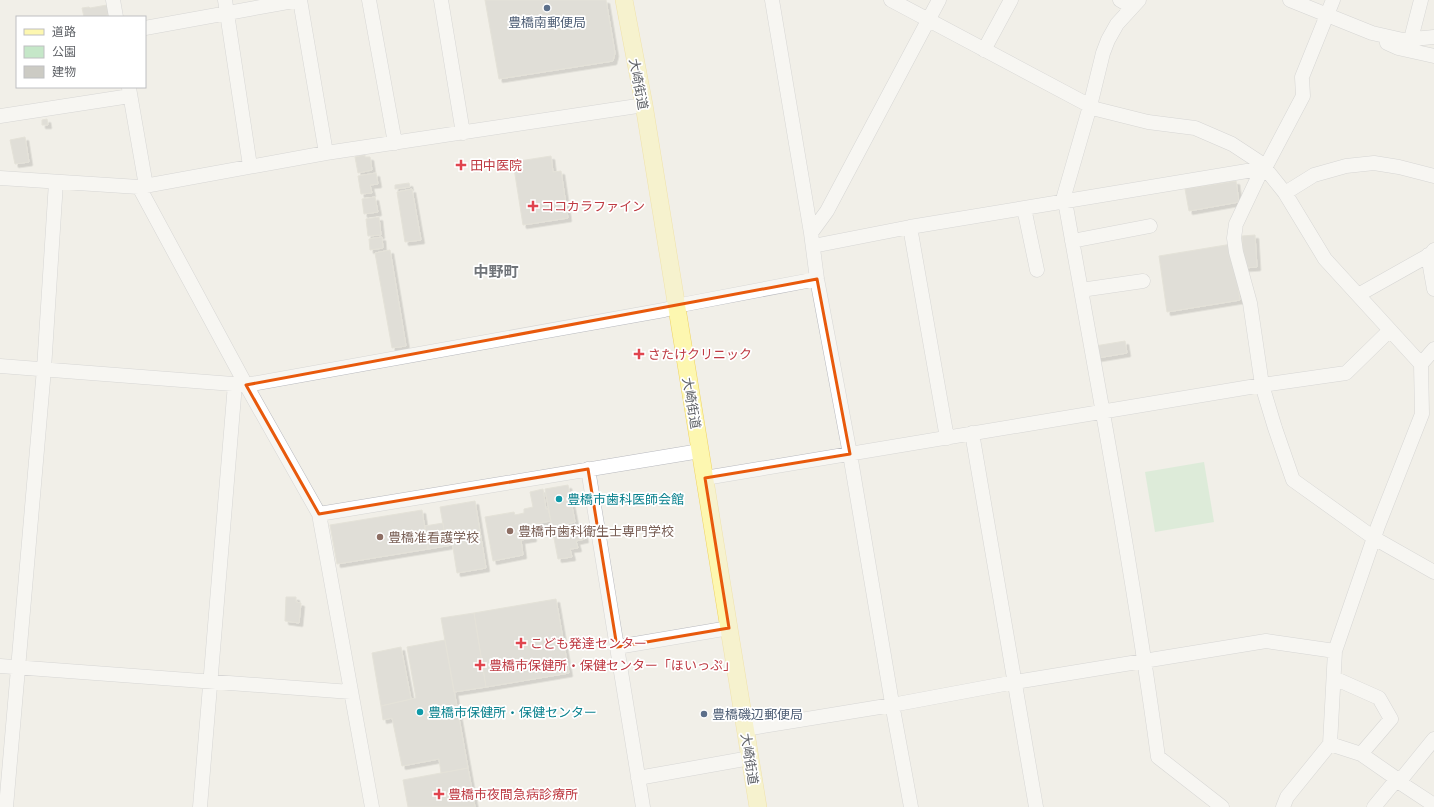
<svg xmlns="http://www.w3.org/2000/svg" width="1434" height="807" viewBox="0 0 1434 807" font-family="Barlow,'Noto Sans JP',sans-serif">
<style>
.green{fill:#c5e7c8}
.building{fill:#cccbc4;stroke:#d5d2c6;filter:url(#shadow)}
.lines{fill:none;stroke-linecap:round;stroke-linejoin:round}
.minor-casing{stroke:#b8b9be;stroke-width:15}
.major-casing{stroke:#efd363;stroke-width:18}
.minor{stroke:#fff;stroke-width:14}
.major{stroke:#fdf7b0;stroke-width:17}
.marked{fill:none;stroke:#e8590c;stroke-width:3;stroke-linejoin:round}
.service-dot{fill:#5c6f8a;stroke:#fff;stroke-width:1.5}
.health-dot{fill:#e0444e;stroke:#fff;stroke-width:1.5}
.culture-dot{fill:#0f9aa8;stroke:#fff;stroke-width:1.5}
.education-dot{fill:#8d6e63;stroke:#fff;stroke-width:1.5}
.labels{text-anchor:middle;stroke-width:3.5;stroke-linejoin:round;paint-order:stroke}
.service-label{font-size:13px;fill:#4e5e75;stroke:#fff}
.street-label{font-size:13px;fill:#5f6267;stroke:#fff}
.health-label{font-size:13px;fill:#be3a42;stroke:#fff;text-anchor:start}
.culture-label{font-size:13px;fill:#0d838f;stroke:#fff;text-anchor:start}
.education-label{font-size:13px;fill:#785e54;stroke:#fff;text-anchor:start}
.quarter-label{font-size:15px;font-weight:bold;fill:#707479;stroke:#fff}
</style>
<defs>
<filter id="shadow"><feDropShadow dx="3.5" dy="3.5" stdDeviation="0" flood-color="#0004"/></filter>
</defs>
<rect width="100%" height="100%" fill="#f1efe8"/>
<path class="green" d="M1204 462 1214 522 1155 532 1145 472Z"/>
<path class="building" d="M485 0H606L615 53 613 61 499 79Z
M107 5 109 14 107 15V17H84L82 8 89 7 90 8Z
M47 119 48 125H42V120Z
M25 137 29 162 15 164 10 140Z
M365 155V157H370L372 170 358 173 355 157Z
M551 156 553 172 561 171 568 218 523 225 513 162Z
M376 173 378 184 370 185 372 193 361 194 358 176Z
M1236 181 1239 202 1189 211 1185 189Z
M409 183 410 187 395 189V185Z
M412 189 421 240 405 242 397 192Z
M375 197 378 212 364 214 362 199Z
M379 217 381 235 368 236 366 219Z
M1255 235 1257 267 1244 268 1242 236Z
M382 237 383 248 370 250 369 239Z
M1232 244 1240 300 1167 312 1159 256Z
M390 250 406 346 392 348 375 253Z
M1125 341 1127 353 1097 358 1095 346Z
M568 485 575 522 552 527 545 489Z
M543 489 546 509H548L551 521 531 524 533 538 521 540 523 555 493 561 485 517 514 512 515 515 524 513V509L533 507 530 492Z
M475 501 486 568 457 573 450 529 444 530 440 507Z
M422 510 428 549 337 564 330 525Z
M443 523 444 530 450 529 452 545 428 549 425 526Z
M582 527 585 539 576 541 578 548 570 549 572 557 558 559 553 533Z
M286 597H296V602L301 603 299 623 285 621Z
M556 599 569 673 486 687 474 613Z
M474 613 486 687 454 692 441 618Z
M445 640 468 768 441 773 439 759 402 766 392 718 383 720 381 706 416 698 407 647Z
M401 647 411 699 381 706 372 653Z
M468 768 475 807H408L403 780Z"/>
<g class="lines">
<defs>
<path id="minor" d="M113 0 116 17
M225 0 250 166
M300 0 326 153
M369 0 395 143
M441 0 463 133
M772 0 811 233
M891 0 1096 109 1148 122 1195 128 1232 144 1261 163 1285 193 1325 259 1421 364 1422 414 1378 526 1335 651 1330 744 1361 754 1397 779 1399 782 1434 805
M1120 0 1132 7
M1139 0 1117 24 1108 40 1103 53 1090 106 1064 196 1065 201C1098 386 1133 571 1158 757L1222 807
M1290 0 1372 33 1403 40 1434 37
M145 28 299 0
M1411 39 1421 0
M1387 43 1398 48 1434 56
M984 50 1011 0
M129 88 146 186
M0 116 130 96
M1262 169 1236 224 1234 238 1236 252 1250 303 1262 385 1275 428 1293 480 1374 538 1434 572
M0 178 139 187 326 153 644 105
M139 187 246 385 319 514 372 807
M1285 193 1314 175 1346 166 1374 163 1399 167 1434 176
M1024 208 1037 270
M910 227 947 438
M1072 241 1150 226
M813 246 910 227 1265 168 1303 96 1302 77 1333 0
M1428 255 1434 289
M1081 290 1143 281
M1358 295 1431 254 1434 250
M1421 364 1434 349
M0 366 246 385 664 310 686 304 817 279
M972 433 1036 807
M588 469 643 807
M705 478 1262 385 1346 373 1390 330
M319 514 700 451
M617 647 729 628
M0 666 351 692
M1334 678 1379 698 1391 719 1361 754
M745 729 892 705 1015 682 1266 641 1335 651
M638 778 750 758
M1399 782 1434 739
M6 807 44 369 56 182
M200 807 235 384
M911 807 893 709 850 454 817 279 811 233 827 211 939 0
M1283 807 1287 797 1330 744
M1374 807 1397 779"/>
<path id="major" d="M624 0 644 105 758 807"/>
</defs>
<use href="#minor" class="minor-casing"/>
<use href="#major" class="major-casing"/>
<use href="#minor" class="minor"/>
<use href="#major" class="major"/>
</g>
<path d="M0 0H1434V807H0ZM817 279 850 454 705 478 729 628 617 647 588 469 319 514 246 385Z" fill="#f1efe8" fill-opacity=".55" fill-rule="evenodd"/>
<path class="marked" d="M817 279 850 454 705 478 729 628 617 647 588 469 319 514 246 385Z"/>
<g class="service-dot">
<circle cx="547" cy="8" r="4"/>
<circle cx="704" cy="714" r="4"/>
</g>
<g class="health-dot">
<path d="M459 159h4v4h4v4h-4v4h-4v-4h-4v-4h4z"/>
<path d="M531 200h4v4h4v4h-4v4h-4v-4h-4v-4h4z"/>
<path d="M637 348h4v4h4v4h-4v4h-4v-4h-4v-4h4z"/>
<path d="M519 637h4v4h4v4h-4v4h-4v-4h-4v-4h4z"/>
<path d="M478 659h4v4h4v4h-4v4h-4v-4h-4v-4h4z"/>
<path d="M437 788h4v4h4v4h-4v4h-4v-4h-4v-4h4z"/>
</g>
<g class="culture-dot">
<circle cx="559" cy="499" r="4"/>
<circle cx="420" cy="712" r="4"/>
</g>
<g class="education-dot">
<circle cx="510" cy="531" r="4"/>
<circle cx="380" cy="537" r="4"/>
</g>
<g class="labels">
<g class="service-label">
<text x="547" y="27">豊橋南郵便局</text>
<text x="712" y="719" text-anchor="start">豊橋磯辺郵便局</text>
</g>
<g class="street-label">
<text transform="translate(639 84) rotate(79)" y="5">大崎街道</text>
<text transform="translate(692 403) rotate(80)" y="5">大崎街道</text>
<text transform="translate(750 759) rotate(81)" y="5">大崎街道</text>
</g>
<g class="health-label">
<text x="470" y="170">田中医院</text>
<text x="541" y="211">ココカラファイン</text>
<text x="648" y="359">さたけクリニック</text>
<text x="530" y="648">こども発達センター</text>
<text x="489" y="670">豊橋市保健所・保健センター「ほいっぷ」</text>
<text x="448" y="799">豊橋市夜間急病診療所</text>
</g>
<g class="culture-label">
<text x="567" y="504">豊橋市歯科医師会館</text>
<text x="428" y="717">豊橋市保健所・保健センター</text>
</g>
<g class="education-label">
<text x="518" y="536">豊橋市歯科衛生士専門学校</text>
<text x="388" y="542">豊橋准看護学校</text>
</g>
<g class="quarter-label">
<text x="496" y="277">中野町</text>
</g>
</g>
<rect x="16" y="16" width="130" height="72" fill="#ffffff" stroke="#bfc0c2"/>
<rect x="24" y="29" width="20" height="6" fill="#fdf7b0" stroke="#bfc0c2"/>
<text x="52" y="36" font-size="12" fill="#5f6267">道路</text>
<rect x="24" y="46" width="20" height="12" fill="#c5e7c8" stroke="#bfc0c2"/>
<text x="52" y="56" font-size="12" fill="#5f6267">公園</text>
<rect x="24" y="66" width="20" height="12" fill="#cccbc4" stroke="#bfc0c2"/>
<text x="52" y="76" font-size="12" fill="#5f6267">建物</text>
</svg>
